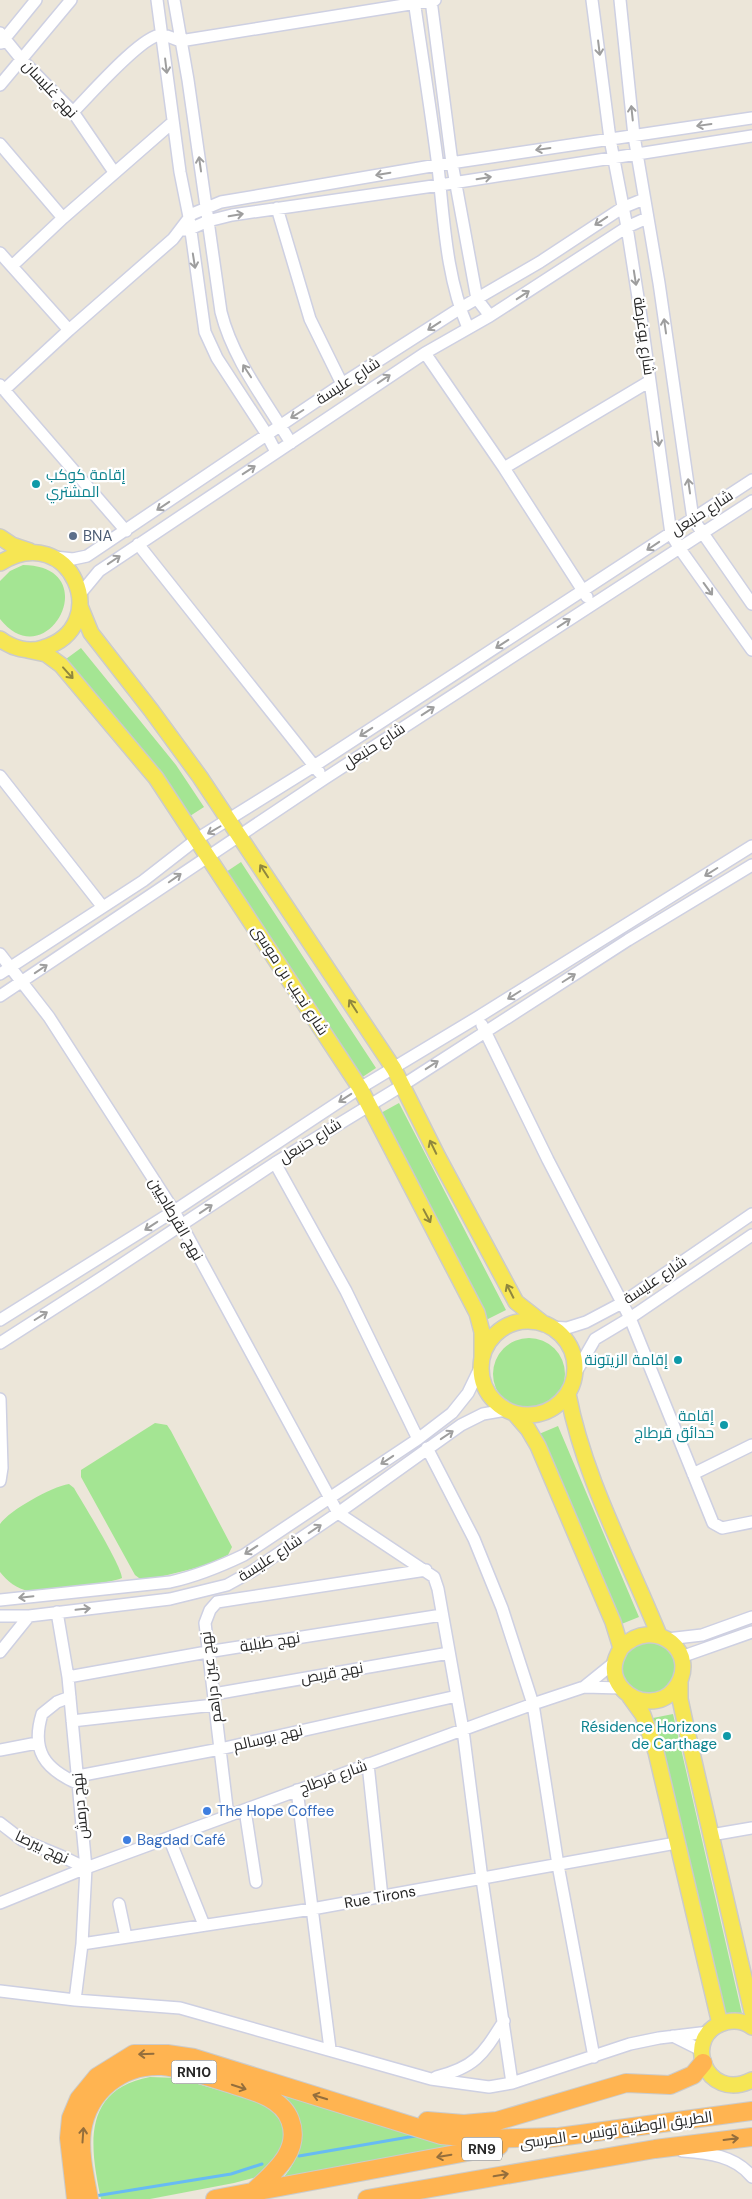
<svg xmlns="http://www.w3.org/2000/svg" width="752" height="2199" viewBox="0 0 752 2199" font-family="'DM Sans',Cairo,sans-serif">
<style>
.green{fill:#a4e593}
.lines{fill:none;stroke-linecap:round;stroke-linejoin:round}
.stream{stroke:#67bbf3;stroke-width:3}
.minor-casing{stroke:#ced0e2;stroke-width:14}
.major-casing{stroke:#cbcbcb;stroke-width:18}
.highway-casing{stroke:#cbcbcb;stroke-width:20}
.minor{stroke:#fff;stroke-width:11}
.major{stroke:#f6e654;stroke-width:15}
.highway{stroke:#ffb451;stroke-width:18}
.oneway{stroke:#9e9e9e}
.oneway2{stroke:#8f873e}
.oneway3{stroke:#946e3c}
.culture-dot{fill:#0f9aa8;stroke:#fff;stroke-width:2}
.service-dot{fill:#5c6f8a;stroke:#fff;stroke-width:2}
.shop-dot{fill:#3f7fe0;stroke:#fff;stroke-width:2}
.labels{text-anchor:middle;stroke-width:4.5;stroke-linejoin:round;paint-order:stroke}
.shield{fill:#fff;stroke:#686868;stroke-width:1}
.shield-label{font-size:14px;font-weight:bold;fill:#282828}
.street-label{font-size:15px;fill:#282828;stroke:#fff}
.culture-label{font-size:15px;fill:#0d838f;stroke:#fff;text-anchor:end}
.service-label{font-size:15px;fill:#4e5e75;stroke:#fff;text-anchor:start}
.shop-label{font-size:15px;fill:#366cbe;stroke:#fff;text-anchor:start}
</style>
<rect width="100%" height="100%" fill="#ece6d9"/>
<path class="green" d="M23 565C107 566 47 679 0 619V581L10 571Z
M81 648 176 765 204 807 190 816 163 774 66 659Z
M241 862 376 1068 361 1078 226 872Z
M399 1103 506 1310 486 1320 379 1114Z
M493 1374a36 36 0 1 1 72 0a36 36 0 1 1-72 0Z
M155 1423 167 1425 171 1431 232 1547 228 1555 204 1566 143 1581 135 1575 81 1477V1470Z
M558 1426 639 1617 619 1625 539 1434Z
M69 1484 74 1488C82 1502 122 1566 122 1578 110 1583 42 1593 29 1591 17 1589 7 1581 0 1572V1524C10 1510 51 1487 69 1484Z
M641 1641 663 1643 677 1659 675 1681 658 1694C651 1694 641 1695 635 1691 613 1677 623 1651 641 1641Z
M673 1714 743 2018 723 2022 653 1718Z
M150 2077 177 2078 260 2102C280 2112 283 2122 286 2143L261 2176 234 2183 150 2199H101C90 2147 81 2090 150 2077Z
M282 2094 461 2144 282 2179C306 2153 306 2120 282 2094Z"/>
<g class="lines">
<path class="stream" d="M299 2156 415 2136
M95 2196 231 2174 262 2164"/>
<defs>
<path id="minor" d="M157 0 180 172 189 217 205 332 217 358 266 433 276 452
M174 0 188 80 221 312C233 360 266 401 291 443
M414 0C422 56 431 111 438 167 444 220 446 277 468 328
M431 0 452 163 477 299 490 316
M592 0 610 139 627 227 642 323 671 534 680 549 752 650
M620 0 634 136 659 283 693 519 752 604
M0 33 22 60 73 112 114 172
M1 43 36 0
M0 85 71 0
M73 112C89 96 142 35 161 35 167 35 175 39 180 41L435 0
M0 144 63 218
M277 208 310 319 342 384
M182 230 190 229 208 221 232 215 440 185 752 136
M0 253 69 330
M12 266 63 218 173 122
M425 353 504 468 587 597
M0 385 126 531
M4 390 69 330 173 239 192 214 221 202 437 165 752 118
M504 468 650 381
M138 544 319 772
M55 557 73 559 87 556 342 384 459 309 540 262 622 208 644 199
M80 594 99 571 425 353 490 316 627 227 647 218
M0 776 102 906
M0 954 49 1017 174 1211 338 1513 434 1577 438 1589 463 1730 482 1879 512 2083
M0 974 143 881 197 839 314 766 752 480
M0 996 324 779 752 501
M482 1025 548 1160 630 1318 713 1523 722 1528 752 1522
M275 1163 346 1291 418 1439
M0 1320 174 1211 360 1088 478 1017 752 846
M551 1327 567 1328 586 1322 622 1303 752 1214
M0 1343 95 1282 275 1163 403 1085 628 940 752 865
M575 1374 595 1339 630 1318 752 1235
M0 1399 2 1468 0 1481
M427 1448 474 1539 502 1608 533 1704 558 1865 594 2057
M693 1474 752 1445
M0 1600 170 1582C197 1576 219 1567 244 1555L418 1439 452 1413 468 1393 481 1366
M57 1612 68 1677 86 1868 82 1944 75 2000
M0 1616H29L170 1599 227 1585 254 1570 338 1513 461 1425 483 1414 506 1410
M667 1639 702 1635 752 1617
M0 1652 29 1616
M681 1657 752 1632
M68 1677 207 1652 442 1615
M584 1687 615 1662
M214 1694 449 1653
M70 1697 57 1702 42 1714C31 1750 44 1769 79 1784
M72 1721 214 1705
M0 1750 37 1743
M368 1764 382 1897
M78 1776 220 1749 457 1696
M297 1790 330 2049
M245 1810 256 1882
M228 1816 205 1623 210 1610 217 1602 426 1570
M0 1823 22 1840 61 1856 86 1868
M711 1835 752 1828
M169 1838 204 1925
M0 1903 86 1868 533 1704 584 1687 621 1688
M119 1904 126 1937
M82 1944 312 1909 676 1843
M0 1991 75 2000 180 2008 431 2079 489 2087 512 2083 630 2044 659 2038 709 2032
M673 2036 701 2050
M436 2077C476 2067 483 2054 504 2021
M682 2151C707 2153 735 2155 752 2177"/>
<path id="major" d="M0 537 12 545 30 551
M0 563C71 519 115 627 43 648 28 653 12 648 0 639
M80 606 91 633 151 710 200 777 394 1069 438 1157 516 1302 544 1324
M27 650 46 654 61 665 156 778 360 1088 477 1313 482 1332V1357
M481 1368a47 47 0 1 1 94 0a47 47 0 1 1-94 0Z
M568 1394C584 1478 627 1556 659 1635
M515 1414 528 1429 538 1446 613 1622 621 1648C619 1652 616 1657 615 1662 610 1683 630 1702 650 1701 659 1701 668 1697 674 1690 703 1654 655 1613 621 1648
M680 1683V1699L686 1727 752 2012
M630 1697 643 1715 656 1752 720 2024
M752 2027C744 2021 735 2020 726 2022 680 2034 705 2104 752 2080"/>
<path id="highway" d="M427 2121 464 2124 497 2121 626 2083 670 2085 693 2075 703 2063
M544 2139 752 2111
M76 2199 69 2138 71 2118 79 2099 97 2077 134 2054H167L194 2058 441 2135 486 2139 555 2137
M89 2199C85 2177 79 2153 82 2131 88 2091 122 2064 162 2066 184 2068 206 2076 228 2083 249 2090 281 2096 290 2120 302 2151 273 2173 253 2192
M215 2199 499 2146
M367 2199 655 2149 752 2137"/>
</defs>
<use href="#minor" class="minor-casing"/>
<use href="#major" class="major-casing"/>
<use href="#highway" class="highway-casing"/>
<use href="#minor" class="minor"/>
<use href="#major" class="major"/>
<use href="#highway" class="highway"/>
</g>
<defs><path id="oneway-shaft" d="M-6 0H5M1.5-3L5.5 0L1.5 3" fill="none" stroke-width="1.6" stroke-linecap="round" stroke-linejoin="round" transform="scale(1.25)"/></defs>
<g class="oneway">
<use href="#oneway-shaft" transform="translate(599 48) rotate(83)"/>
<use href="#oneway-shaft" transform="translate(166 66) rotate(83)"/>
<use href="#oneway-shaft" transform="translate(632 113) rotate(-96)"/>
<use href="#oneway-shaft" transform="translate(704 125) rotate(172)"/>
<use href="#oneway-shaft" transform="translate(543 149) rotate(172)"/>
<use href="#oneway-shaft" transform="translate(200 164) rotate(-98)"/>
<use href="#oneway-shaft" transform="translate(383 174) rotate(170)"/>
<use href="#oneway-shaft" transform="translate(484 178) rotate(-9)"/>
<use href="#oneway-shaft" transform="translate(236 215) rotate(-10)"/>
<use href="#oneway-shaft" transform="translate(601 221) rotate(146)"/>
<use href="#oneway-shaft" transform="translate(194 261) rotate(81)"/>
<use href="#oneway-shaft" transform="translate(635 278) rotate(81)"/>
<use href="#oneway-shaft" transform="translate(523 295) rotate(-33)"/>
<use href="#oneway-shaft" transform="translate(434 326) rotate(147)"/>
<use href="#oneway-shaft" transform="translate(665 326) rotate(-98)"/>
<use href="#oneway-shaft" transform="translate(247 371) rotate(-123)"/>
<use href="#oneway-shaft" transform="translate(384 379) rotate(-34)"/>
<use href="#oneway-shaft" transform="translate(297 414) rotate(148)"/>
<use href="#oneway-shaft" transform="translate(658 439) rotate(82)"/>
<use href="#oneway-shaft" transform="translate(249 470) rotate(-33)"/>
<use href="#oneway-shaft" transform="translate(689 486) rotate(-98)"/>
<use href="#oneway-shaft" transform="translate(163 506) rotate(146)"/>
<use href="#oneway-shaft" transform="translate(653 546) rotate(146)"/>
<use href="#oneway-shaft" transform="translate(114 560) rotate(-34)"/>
<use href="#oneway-shaft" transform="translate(708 589) rotate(54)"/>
<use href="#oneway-shaft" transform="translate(564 623) rotate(-33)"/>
<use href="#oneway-shaft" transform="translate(502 644) rotate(147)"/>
<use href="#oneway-shaft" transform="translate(428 711) rotate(-33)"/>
<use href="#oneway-shaft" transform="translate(366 732) rotate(147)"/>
<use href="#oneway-shaft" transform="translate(214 830) rotate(150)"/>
<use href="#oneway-shaft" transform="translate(711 872) rotate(148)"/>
<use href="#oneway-shaft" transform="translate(175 878) rotate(-35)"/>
<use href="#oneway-shaft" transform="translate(41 969) rotate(-34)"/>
<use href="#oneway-shaft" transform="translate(569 978) rotate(-32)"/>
<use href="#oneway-shaft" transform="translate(514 995) rotate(148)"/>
<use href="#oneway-shaft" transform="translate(432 1065) rotate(-33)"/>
<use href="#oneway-shaft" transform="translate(345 1098) rotate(147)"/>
<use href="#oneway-shaft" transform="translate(206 1209) rotate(-34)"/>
<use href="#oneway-shaft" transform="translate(151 1226) rotate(147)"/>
<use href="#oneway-shaft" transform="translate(41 1316) rotate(-32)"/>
<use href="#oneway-shaft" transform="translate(447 1435) rotate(-34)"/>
<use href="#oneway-shaft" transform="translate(387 1460) rotate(146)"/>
<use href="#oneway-shaft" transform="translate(315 1529) rotate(-34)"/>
<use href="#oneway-shaft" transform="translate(251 1550) rotate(147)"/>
<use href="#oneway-shaft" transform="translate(26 1597) rotate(174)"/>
<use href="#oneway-shaft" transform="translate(83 1609) rotate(-6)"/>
</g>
<g class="oneway2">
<use href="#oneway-shaft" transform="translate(68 673) rotate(48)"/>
<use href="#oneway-shaft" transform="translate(264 871) rotate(-123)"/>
<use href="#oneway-shaft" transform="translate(353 1006) rotate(-123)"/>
<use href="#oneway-shaft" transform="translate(433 1147) rotate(-116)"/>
<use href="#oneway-shaft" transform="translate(427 1216) rotate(62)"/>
<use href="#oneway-shaft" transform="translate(510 1291) rotate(-117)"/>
</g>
<g class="oneway3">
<use href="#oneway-shaft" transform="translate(146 2054) rotate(178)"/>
<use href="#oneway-shaft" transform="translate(239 2087) rotate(18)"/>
<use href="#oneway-shaft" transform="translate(320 2097) rotate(-163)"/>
<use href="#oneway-shaft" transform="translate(83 2135) rotate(-86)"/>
<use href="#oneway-shaft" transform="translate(731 2139) rotate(-7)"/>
<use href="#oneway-shaft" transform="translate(444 2156) rotate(170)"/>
<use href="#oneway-shaft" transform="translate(501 2175) rotate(-10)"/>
</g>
<g class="culture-dot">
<circle cx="36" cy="484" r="5"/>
<circle cx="678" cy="1360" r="5"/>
<circle cx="724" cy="1425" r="5"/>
<circle cx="727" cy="1736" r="5"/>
</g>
<circle class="service-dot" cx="73" cy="536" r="5"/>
<g class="shop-dot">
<circle cx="207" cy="1811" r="5"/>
<circle cx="127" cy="1840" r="5"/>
</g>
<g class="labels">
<g class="shield">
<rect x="171.5" y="2060.5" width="45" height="23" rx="4"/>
<rect x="462" y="2137.5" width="40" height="23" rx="4"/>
</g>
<g class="shield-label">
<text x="194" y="2077">RN10</text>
<text x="482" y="2154">RN9</text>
</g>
<g class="street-label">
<text transform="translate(50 89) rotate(47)" y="5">نهج غليسان</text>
<text transform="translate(644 336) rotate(82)" y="5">شارع يوغرطة</text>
<text transform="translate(348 381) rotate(-33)" y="5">شارع عليسة</text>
<text transform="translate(702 513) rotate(-33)" y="5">شارع حنبعل</text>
<text transform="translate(374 746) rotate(-33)" y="5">شارع حنبعل</text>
<text transform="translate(290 980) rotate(57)" y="5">شارع نجيب بن موسى</text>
<text transform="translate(310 1141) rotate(-32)" y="5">شارع حنبعل</text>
<text transform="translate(176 1219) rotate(60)" y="5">نهج القرطاجيين</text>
<text transform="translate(655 1280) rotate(-34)" y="5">شارع عليسة</text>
<text transform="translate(270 1558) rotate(-33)" y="5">شارع عليسة</text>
<text transform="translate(270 1642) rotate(-9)" y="5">نهج طبلبة</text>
<text transform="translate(332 1673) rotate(-10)" y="5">نهج قربص</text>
<text transform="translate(211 1677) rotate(-97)" y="5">نهج عين دراهم</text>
<text transform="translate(268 1738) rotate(-13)" y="5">نهج بوسالم</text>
<text transform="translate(333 1777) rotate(-20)" y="5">شارع قرطاج</text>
<text transform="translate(80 1806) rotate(-95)" y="5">نهج درمش</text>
<text transform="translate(42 1847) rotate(25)" y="5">نهج بيرصا</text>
<text transform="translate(380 1897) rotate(-10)" y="5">Rue Tirons</text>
<text transform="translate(616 2130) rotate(-8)" y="5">الطريق الوطنية تونس - المرسى</text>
</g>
<g class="culture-label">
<text x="46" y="480" text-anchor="start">إقامة كوكب<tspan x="46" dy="17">المشتري</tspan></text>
<text x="668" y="1365">إقامة الزيتونة</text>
<text x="714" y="1421">إقامة<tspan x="714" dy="17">حدائق قرطاج</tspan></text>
<text x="717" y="1732">Résidence Horizons<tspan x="717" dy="17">de Carthage</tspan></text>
</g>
<g class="service-label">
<text x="83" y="541">BNA</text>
</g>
<g class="shop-label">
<text x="217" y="1816">The Hope Coffee</text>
<text x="137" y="1845">Bagdad Café</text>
</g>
</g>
</svg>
